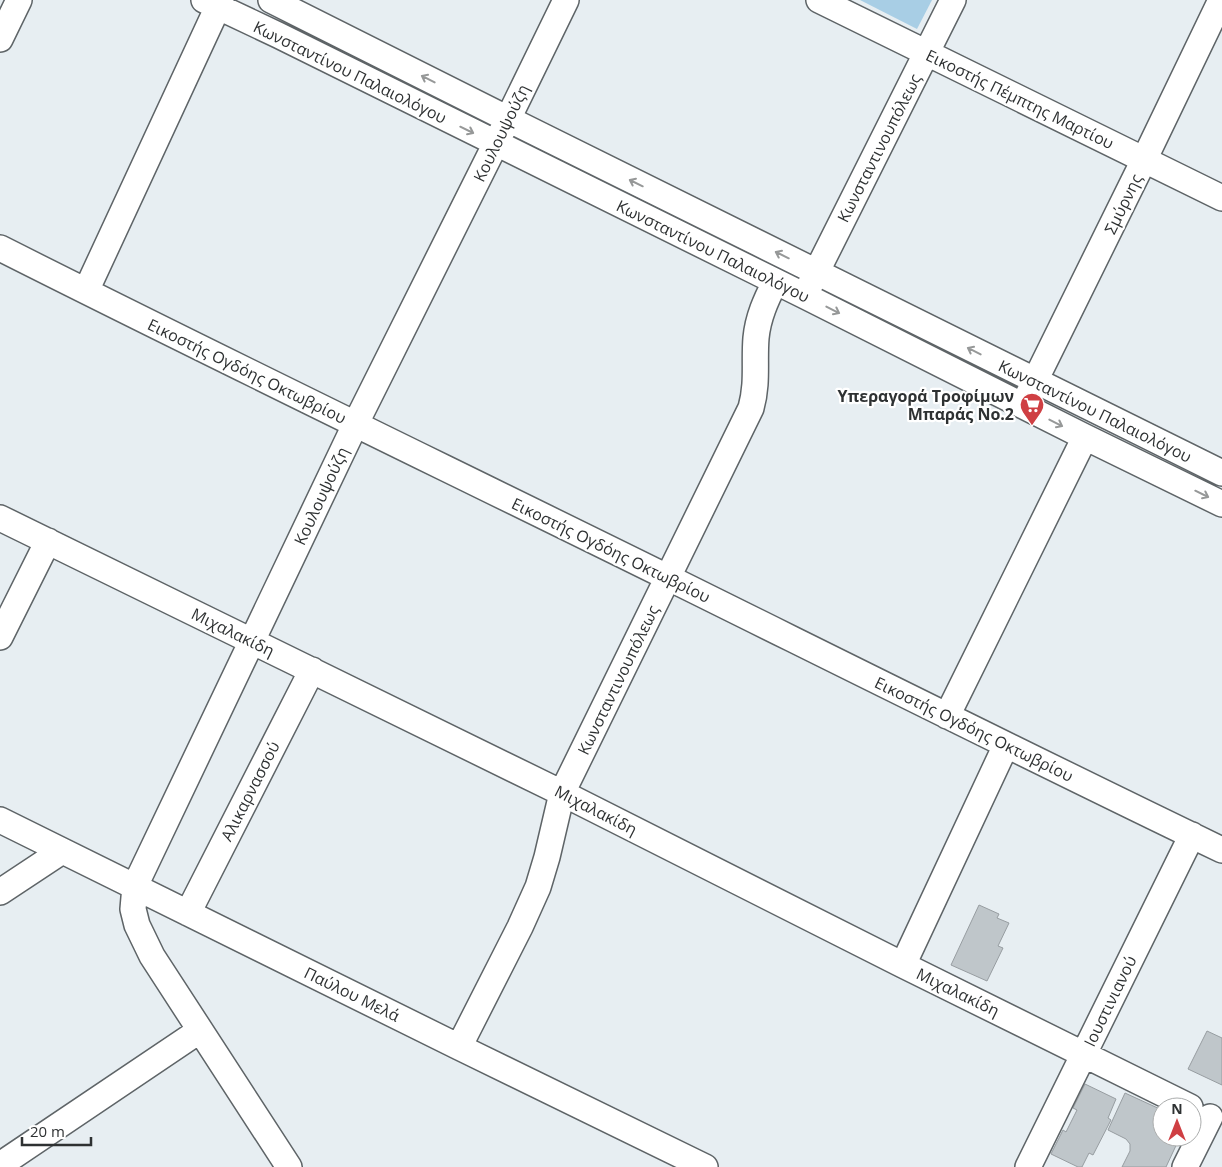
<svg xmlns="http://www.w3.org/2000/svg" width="1222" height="1167" viewBox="0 0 1222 1167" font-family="'Open Sans',sans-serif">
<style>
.green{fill:#a8cee5}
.building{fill:#bfc6ca;stroke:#979da1}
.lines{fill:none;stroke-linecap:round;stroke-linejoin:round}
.minor-casing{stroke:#5e6467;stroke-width:28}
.minor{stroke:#fff;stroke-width:25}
.oneway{stroke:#969898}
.labels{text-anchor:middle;stroke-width:4.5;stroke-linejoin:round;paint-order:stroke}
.street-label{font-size:16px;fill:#2e3132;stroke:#fff}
.poi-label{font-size:16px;font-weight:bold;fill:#2e3132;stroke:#fff;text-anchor:end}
</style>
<rect width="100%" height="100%" fill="#e7eef2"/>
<path class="green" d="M860 0H932L917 29Z"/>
<path class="building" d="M979 905 999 914 997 918 1009 923 998 946 1003 948 987 981 951 965Z
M1207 1031 1222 1038V1085L1188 1069Z
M1085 1084 1116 1099 1108 1118 1111 1120 1093 1155 1089 1153 1082 1167H1078L1051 1154 1063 1130 1066 1132 1077 1110 1073 1108Z
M1125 1093 1162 1110V1137H1180L1166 1167H1122L1130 1151V1144L1126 1139 1108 1130Z"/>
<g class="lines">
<defs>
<path id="minor" d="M204 0 278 35 805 296 1085 437 1222 504
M271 0 508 119 1222 473
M819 0 1222 198
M0 39 19 0
M0 248C222 360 446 468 669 578 853 669 1037 761 1222 850
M809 287 953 0
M86 291 221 0
M1028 395 1144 160 1221 0
M0 518 562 793 903 965 1190 1107
M0 637 48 541
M947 716 1085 437
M0 820 459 1047 705 1167
M0 892 62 851
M188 913 312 670
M903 965 1006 745
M459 1047 520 927 538 887 547 857 562 793 751 408C758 383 754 362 756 338 758 317 766 300 775 282
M0 1165 199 1031
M289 1167 152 956 137 925 133 909 135 886 355 425 508 119 566 0
M1028 1167 1192 835
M1185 1167 1210 1117"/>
</defs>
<use href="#minor" class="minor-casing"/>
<use href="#minor" class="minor"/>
</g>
<defs><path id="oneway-shaft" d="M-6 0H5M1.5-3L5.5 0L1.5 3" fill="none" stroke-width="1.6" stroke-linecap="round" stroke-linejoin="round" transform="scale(1.25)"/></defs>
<g class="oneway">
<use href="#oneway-shaft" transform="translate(428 79) rotate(-153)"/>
<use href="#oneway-shaft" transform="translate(467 130) rotate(26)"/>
<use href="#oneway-shaft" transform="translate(636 183) rotate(-154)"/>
<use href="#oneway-shaft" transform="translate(782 255) rotate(-154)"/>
<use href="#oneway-shaft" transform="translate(833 310) rotate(27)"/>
<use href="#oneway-shaft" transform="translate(974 351) rotate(-153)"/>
<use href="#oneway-shaft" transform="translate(1056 423) rotate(27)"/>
<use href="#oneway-shaft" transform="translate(1202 494) rotate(26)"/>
</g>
<defs>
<symbol id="supermarket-pin" viewBox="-11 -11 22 30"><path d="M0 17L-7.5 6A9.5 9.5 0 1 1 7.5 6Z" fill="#cf3f43" stroke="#fff"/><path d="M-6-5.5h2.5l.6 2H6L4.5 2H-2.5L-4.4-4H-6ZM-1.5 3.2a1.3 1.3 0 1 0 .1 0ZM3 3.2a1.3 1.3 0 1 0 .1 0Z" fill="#fff"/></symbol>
</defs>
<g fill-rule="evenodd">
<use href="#supermarket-pin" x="1018" y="391" width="28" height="38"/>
</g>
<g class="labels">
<g class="street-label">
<text transform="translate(350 72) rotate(26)" y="6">Κωνσταντίνου Παλαιολόγου</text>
<text transform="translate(1020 99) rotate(26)" y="6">Εικοστής Πέμπτης Μαρτίου</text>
<text transform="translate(501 133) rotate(-64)" y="6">Κουλουψούζη</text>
<text transform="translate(879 148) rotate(-63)" y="6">Κωνσταντινουπόλεως</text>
<text transform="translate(1123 204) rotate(-64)" y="6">Σμύρνης</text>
<text transform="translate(713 251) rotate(26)" y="6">Κωνσταντίνου Παλαιολόγου</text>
<text transform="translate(247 371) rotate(26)" y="6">Εικοστής Ογδόης Οκτωβρίου</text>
<text transform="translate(1095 411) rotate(26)" y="6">Κωνσταντίνου Παλαιολόγου</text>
<text transform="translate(321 496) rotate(-65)" y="6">Κουλουψούζη</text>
<text transform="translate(611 550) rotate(26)" y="6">Εικοστής Ογδόης Οκτωβρίου</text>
<text transform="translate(233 632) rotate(26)" y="6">Μιχαλακίδη</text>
<text transform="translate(618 680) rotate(-64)" y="6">Κωνσταντινουπόλεως</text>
<text transform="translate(974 729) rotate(26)" y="6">Εικοστής Ογδόης Οκτωβρίου</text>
<text transform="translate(250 791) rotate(-63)" y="6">Αλικαρνασσού</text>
<text transform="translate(596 810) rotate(27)" y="6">Μιχαλακίδη</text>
<text transform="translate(958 992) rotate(26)" y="6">Μιχαλακίδη</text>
<text transform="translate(352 994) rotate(26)" y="6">Παύλου Μελά</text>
<text transform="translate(1110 1001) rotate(-64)" y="6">Ιουστινιανού</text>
</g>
<g class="poi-label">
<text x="1014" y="402">Υπεραγορά Τροφίμων<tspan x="1014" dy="18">Μπαράς Νο.2</tspan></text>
</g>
</g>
<g transform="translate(1177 1122)"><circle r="24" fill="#ffffff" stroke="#abadad"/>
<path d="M0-4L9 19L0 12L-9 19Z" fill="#cf3f43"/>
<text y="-8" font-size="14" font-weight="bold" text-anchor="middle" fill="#2e3132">N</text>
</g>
<path d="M22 1137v8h69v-8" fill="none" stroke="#2e3132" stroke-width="2.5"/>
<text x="30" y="1137" font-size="15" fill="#2e3132" stroke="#ffffff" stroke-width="4" paint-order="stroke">20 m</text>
</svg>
